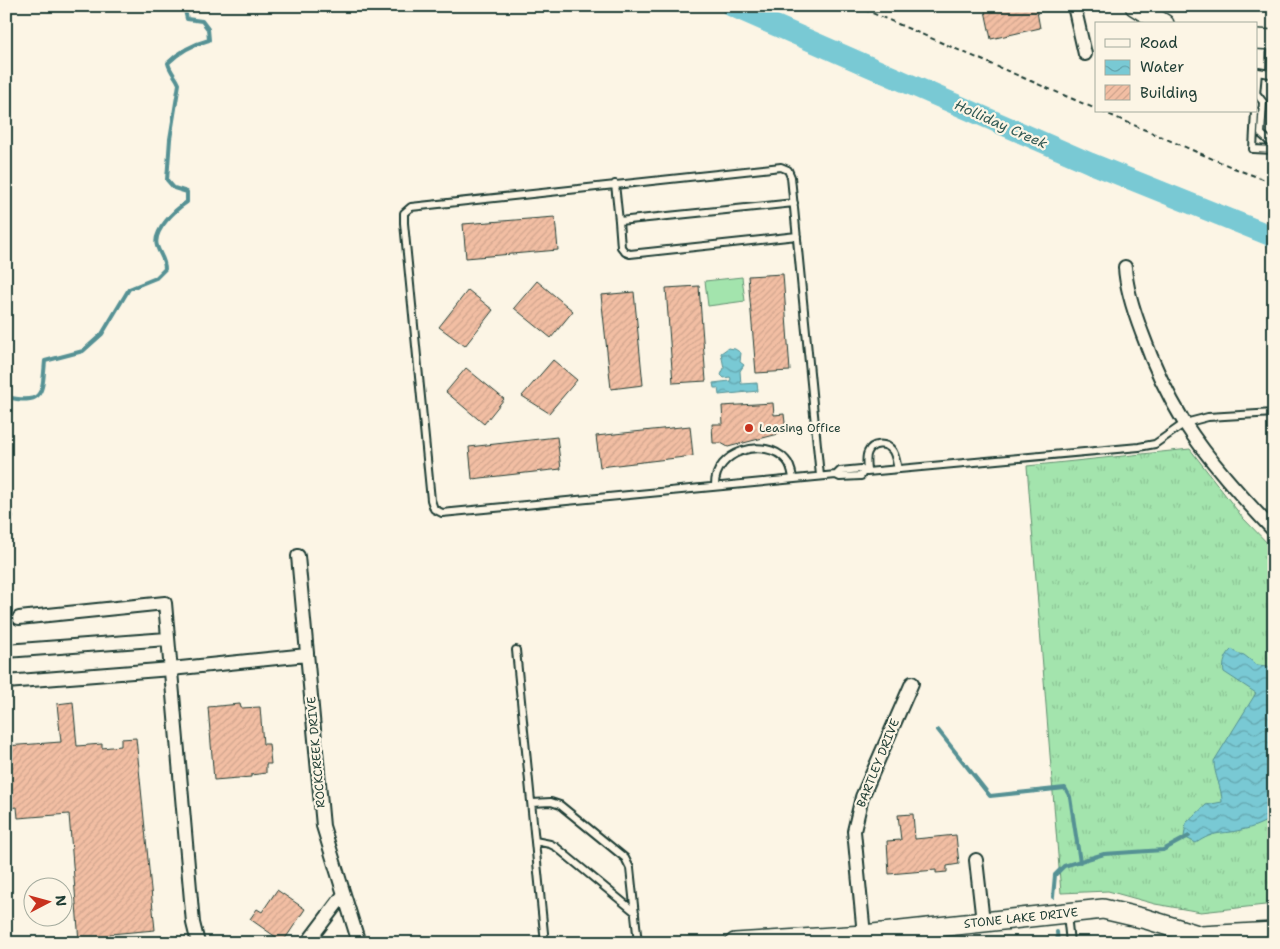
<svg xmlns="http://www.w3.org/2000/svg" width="1280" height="949" viewBox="0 0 1280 949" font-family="'Shantell Sans',sans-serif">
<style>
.grass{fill:url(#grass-tufts);stroke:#619070}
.green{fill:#a3e4ad;stroke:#619070}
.water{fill:url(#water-waves);stroke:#559194}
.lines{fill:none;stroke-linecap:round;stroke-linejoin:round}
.stream{stroke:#559194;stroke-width:4}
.river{stroke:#79c9d4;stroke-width:21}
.building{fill:url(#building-hatch);stroke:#1f3d34}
.lane-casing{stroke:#1f3d34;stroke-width:10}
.street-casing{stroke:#1f3d34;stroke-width:16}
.secondary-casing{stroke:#1f3d34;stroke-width:22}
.path{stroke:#1f3d34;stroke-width:2;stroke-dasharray:5 4;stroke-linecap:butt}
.lane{stroke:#fcf5e5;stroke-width:6}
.street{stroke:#fcf5e5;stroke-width:12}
.secondary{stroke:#fcf5e5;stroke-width:19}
.poi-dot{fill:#c8321e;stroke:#fcf5e5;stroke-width:2}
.labels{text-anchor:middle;stroke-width:4.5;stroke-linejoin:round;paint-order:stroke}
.poi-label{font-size:12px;fill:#1f3d34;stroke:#fcf5e5;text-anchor:start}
.street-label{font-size:12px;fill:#1f3d34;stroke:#fcf5e5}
.water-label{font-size:14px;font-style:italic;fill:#315954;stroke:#fcf5e5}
</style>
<defs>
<pattern id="grass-tufts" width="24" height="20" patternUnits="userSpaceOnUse" patternTransform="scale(1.25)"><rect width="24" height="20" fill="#a3e4ad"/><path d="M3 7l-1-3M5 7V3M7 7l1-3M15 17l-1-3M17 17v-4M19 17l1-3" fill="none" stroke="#8cc495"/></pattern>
<pattern id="water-waves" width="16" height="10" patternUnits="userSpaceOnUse" patternTransform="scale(1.25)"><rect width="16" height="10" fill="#79c9d4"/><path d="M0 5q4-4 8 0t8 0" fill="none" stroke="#63a4ad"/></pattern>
<pattern id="building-hatch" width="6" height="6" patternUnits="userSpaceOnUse" patternTransform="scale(1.25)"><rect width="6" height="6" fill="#f2bea3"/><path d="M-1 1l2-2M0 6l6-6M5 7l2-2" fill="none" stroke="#cfa48d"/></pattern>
</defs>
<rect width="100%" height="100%" fill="#fcf5e5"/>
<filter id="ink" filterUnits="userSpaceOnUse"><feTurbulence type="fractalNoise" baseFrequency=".02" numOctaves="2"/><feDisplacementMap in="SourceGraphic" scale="10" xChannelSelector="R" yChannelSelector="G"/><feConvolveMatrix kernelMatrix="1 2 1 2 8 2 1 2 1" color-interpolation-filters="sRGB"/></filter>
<g filter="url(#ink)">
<path class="grass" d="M1190 449 1243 518 1274 550V904L1201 912 1155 904 1108 891 1061 893 1027 466Z"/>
<path class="green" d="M742 277 745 301 708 306 705 281Z"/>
<path class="water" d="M728 348 735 349 741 353 740 362 744 365 740 371 741 384 757 383 758 391 719 395 718 388H714L713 383 730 381 731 379 730 377 724 378 721 375 724 368 721 353Z
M1232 649 1237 653 1244 655 1257 665 1268 666 1274 670V817C1263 823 1253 828 1241 830 1220 835 1216 830 1196 843L1184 837 1186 823 1206 805 1222 802C1222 788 1214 775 1214 761L1256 693 1224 672C1222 664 1226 654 1232 649Z"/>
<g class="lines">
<path class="stream" d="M6 397C44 405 42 394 45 361L83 351 102 334 129 289 156 278 165 269C165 259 160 255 157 246 152 231 176 209 187 202V192L174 188 167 180 170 139 179 84C176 76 170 72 168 63 179 52 194 44 209 40L208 29 202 21 187 19 184 6
M6 513 12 516 6 522
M938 730 990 796 1065 788 1070 797 1080 862
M1053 897 1055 875 1064 866 1104 854 1163 850 1189 836
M1057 932 1058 943"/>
<path class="river" d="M731 6 1090 163 1274 237"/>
</g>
<path class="building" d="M984 6H1036L1040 28 991 39Z
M555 217 558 250 466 258 463 224Z
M783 274 790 371 756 373 748 276Z
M537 281 573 311 551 338 514 308Z
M699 286 706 381 673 383 666 288Z
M468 290 493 310 465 346 439 327Z
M634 292 643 385 611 389 601 295Z
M553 360 577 380 549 413 522 396Z
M466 368 504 399 484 424 446 392Z
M773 403 774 415 784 414 786 432 728 447 721 443H713L712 424H723L722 406Z
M690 426 693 456 600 467 596 436Z
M557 437 561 469 472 479 469 447Z
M73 702 77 746 102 744V748L121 746V739L136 738 155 930 110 934V939L79 942 69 814 18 818 17 807 6 808V746L61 742 57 704Z
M240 704 241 708 260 707 263 744H269L271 764H266V773L251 775V777L214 780 208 707Z
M913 814 915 839 956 835 959 864 947 866V872L936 873V870L889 874 887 841 901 840 898 815Z
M277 890 305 909 283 942 250 919 257 909 262 912Z"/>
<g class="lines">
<defs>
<path id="lane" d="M1256 93 1263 102 1261 134 1270 142 1274 143
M1256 95 1258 72 1270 74 1271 42
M1255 111 1253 149 1274 150
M615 184 619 221 794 203
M619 221 621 247 625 252 630 254 797 236
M867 472C867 465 865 457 868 452 872 443 885 442 892 450 896 455 896 463 898 469
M836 475 840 471 861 469 863 472
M820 476 791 177 788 170 781 167 411 207 404 213V223L431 500 434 509 442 513 836 475 840 477 861 476 863 472H867L1139 447 1155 444 1185 423 1208 417 1274 413
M715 486C714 451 765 436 786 460 791 465 792 472 793 478
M516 650 545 943
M532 803 551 802 560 805 625 858 630 868 638 943
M535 841 550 844 556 847 635 912
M1067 914 1070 943"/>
<path id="street" d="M1074 6 1085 54
M1125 267C1126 289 1134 312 1142 333 1153 364 1167 394 1184 422 1209 461 1242 497 1274 531
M298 556 323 826 359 943
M19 618 165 603 193 923 198 943
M6 651 167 639
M6 682 171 669 307 655
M976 860 983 922
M864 935 854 831 862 797 912 683
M307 943 344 894"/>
<path id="secondary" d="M1135 6 1164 24
M1256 39 1274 40
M735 943 864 935 1103 909 1146 919 1201 936 1274 932"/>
</defs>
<use href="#lane" class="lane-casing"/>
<use href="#street" class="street-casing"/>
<use href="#secondary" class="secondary-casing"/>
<path class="path" d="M856 6 1096 109
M1101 111 1241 171 1274 183"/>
<use href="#lane" class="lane"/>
<use href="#street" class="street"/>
<use href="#secondary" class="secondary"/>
</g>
</g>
<circle class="poi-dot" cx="749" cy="428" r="5"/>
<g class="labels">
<g class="poi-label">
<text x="759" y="432">Leasing Office</text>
</g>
<g class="street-label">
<text transform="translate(316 752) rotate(-95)" y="4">ROCKCREEK DRIVE</text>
<text transform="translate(878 763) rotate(-68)" y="4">BARTLEY DRIVE</text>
<text transform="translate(1021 918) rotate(-6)" y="4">STONE LAKE DRIVE</text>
</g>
<g class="water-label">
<text transform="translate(1001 124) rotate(24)" y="5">Holliday Creek</text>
</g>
</g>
<rect width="1280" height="949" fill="none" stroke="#fcf5e5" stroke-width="25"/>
<rect x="12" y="12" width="1255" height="924" fill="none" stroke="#1f3d34" stroke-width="2" filter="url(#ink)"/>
<rect x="1095" y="22" width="162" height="90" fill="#fcf5e5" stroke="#a4ab9e"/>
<rect x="1105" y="39" width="25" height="8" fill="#fcf5e5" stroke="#a4ab9e"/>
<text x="1140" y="48" font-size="15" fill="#1f3d34">Road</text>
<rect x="1105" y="60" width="25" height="15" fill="url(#water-waves)" stroke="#a4ab9e"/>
<text x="1140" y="72" font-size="15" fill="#1f3d34">Water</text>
<rect x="1105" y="85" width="25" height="15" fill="url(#building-hatch)" stroke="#a4ab9e"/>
<text x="1140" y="98" font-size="15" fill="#1f3d34">Building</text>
<g transform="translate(48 902) rotate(84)"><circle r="24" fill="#fcf5e5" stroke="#a4ab9e"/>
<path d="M0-4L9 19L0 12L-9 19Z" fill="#c8321e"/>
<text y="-8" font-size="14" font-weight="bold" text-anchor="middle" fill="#1f3d34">N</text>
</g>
</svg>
